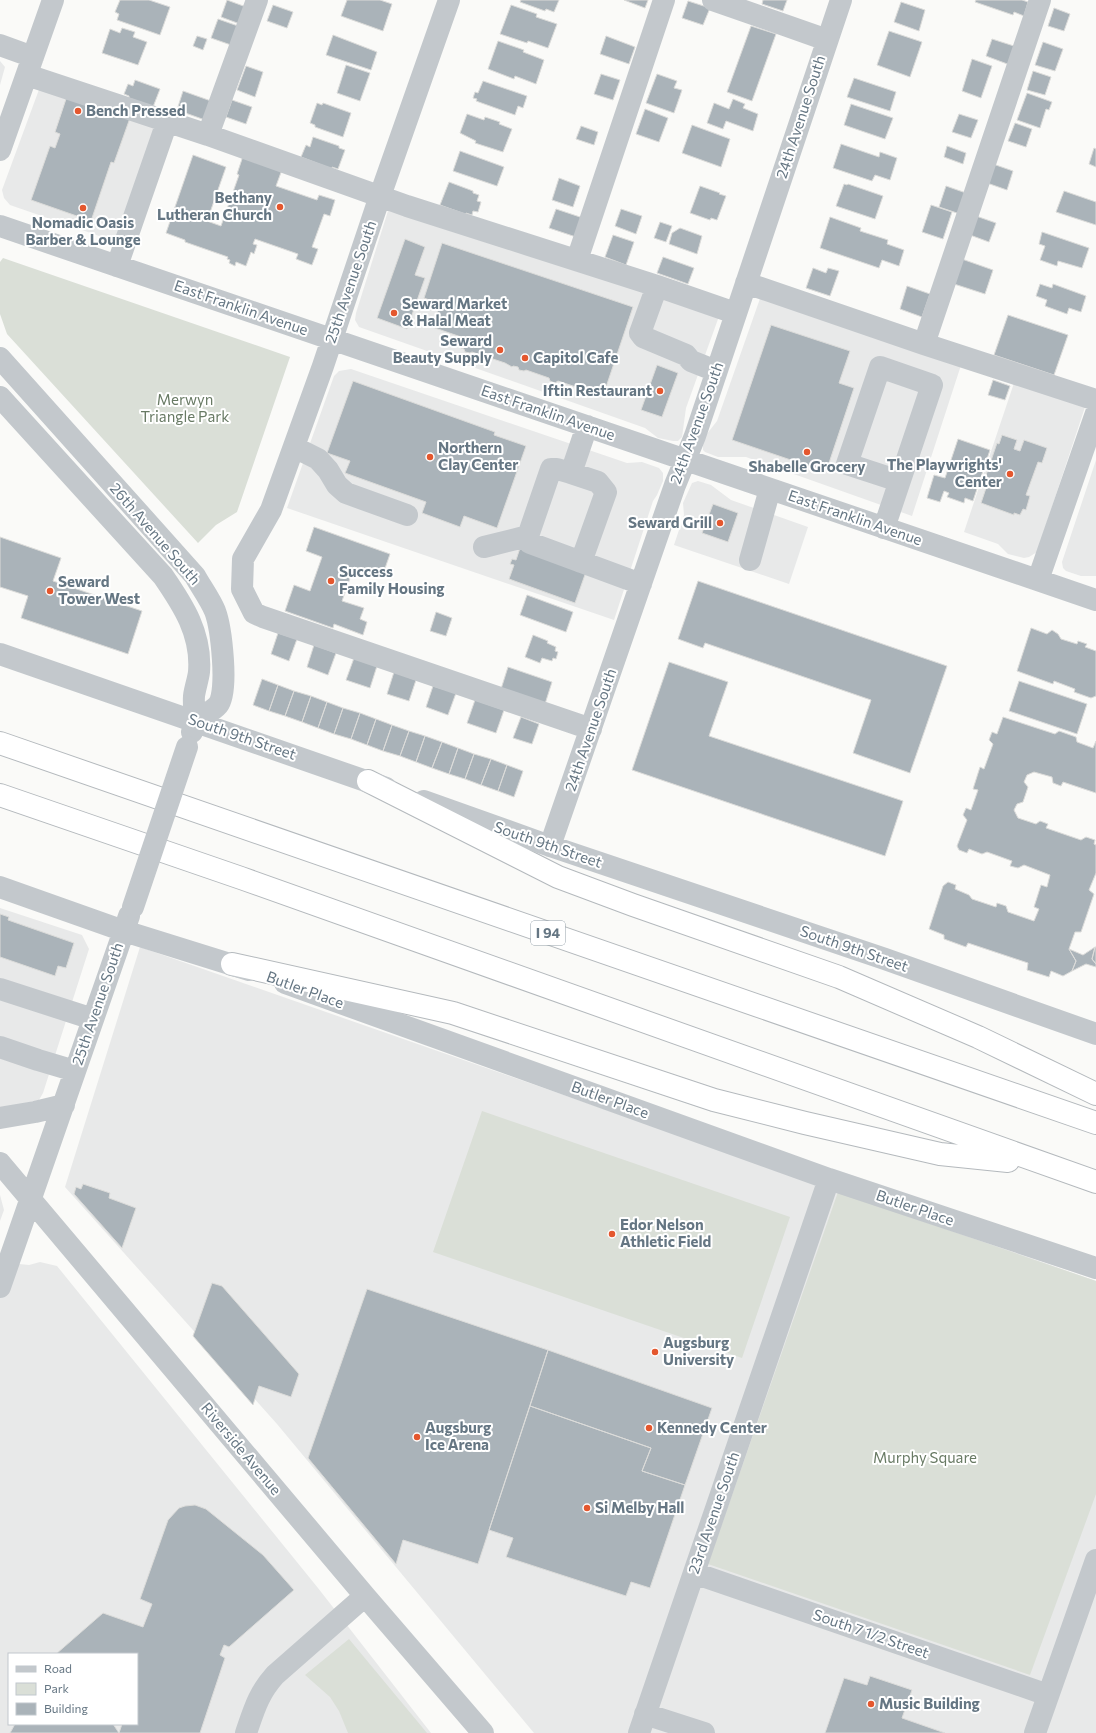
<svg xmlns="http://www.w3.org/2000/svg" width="1096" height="1733" viewBox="0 0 1096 1733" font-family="Commissioner,sans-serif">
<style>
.built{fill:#e8e9e9;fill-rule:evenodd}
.green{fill:#dadfd7}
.building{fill:#aab3b9;stroke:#dcdcda}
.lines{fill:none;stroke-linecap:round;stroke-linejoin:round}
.highway-casing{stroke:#b4b9bd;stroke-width:24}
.minor{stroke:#c3c8cc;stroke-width:22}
.highway{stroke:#fff;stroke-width:22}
.minor-bridge{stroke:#c3c8cc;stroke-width:22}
.poi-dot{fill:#e4572e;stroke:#fff;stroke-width:1.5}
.labels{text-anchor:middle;stroke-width:4;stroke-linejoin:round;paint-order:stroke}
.shield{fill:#fff;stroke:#939fa8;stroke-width:1}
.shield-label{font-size:14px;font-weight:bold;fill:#657683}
.poi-label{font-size:15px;font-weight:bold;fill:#657683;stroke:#fff;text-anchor:start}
.street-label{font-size:15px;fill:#657683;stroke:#fff}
.park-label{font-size:15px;fill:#687a64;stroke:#fff}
</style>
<rect width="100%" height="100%" fill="#fafaf8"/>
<path class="built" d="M0 61 5 67 0 85Z
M44 76 173 119 128 246 10 205 4 198 2 190Z
M393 195 722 308 686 408 682 437 678 441H673L658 438 645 428 359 327 355 320 356 313Z
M763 290 963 359 912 516 746 457H718L705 452 703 450V445L706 435 717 421Z
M351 369 627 463 642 462 659 468 663 473V481L657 495 653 501 614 620 287 508 334 376 339 371Z
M1016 377 1087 401 1037 552 1029 557 1024 558 1008 554 998 544 964 532Z
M1096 460V576H1081L1066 571 1063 568 1062 562Z
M698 481 711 485 731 500 808 527 789 584 674 545 684 515 683 503 692 483Z
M0 908 82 935 89 949 43 1093 39 1100 0 1109Z
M140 947 1096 1281V1733H534L277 1424 65 1187Z
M0 1195 4 1210 0 1221Z
M0 1262 29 1265 40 1262 57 1266 318 1588 431 1733H0ZM9 1654H137V1724H9Z"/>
<path class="green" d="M3 258 290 357 237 512 216 525 198 543 7 334 0 314V262Z
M482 1111 790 1217 742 1358 433 1252Z
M838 1192 1096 1281V1494L1030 1675 708 1564Z
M349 1639 427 1733H348L339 1711 330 1697 305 1675Z"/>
<path class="building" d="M120 0H149L170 7 160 35 117 20 119 14 115 12Z
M227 0 246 7 240 24 221 17Z
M347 0H380L392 4 383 31 341 16Z
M521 0H559L554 12 546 9 545 11 520 2Z
M624 0H648L645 8Z
M763 0H787L783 11 762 4Z
M976 0H1022L1028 2 1024 16 1014 12 1013 15 975 2Z
M688 1 710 8 703 25 682 18Z
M901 2 925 10 919 31 894 22Z
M273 5 293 12 287 28 267 21Z
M511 5 537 14 536 17 557 24 548 48 528 41 527 43 500 34Z
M1054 8 1070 14 1064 31 1048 26Z
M218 19 238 26 231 45 211 38Z
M751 26 776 34 752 101 727 92Z
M122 28 135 32 133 37 147 42 138 65 102 53 110 29 120 33Z
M889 31 922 42 910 77 877 65Z
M333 35 377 52 371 70 326 55Z
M197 36 207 39 203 50 193 46Z
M606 36 635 47 629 64 600 54Z
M992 39 1017 47 1010 65 986 56Z
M498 41 524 50 523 52 544 60 536 84 515 76 514 79 488 69Z
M1043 42 1063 49 1055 71 1035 65Z
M972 59 992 66 981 98 962 91Z
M346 65 370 73 360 101 337 93Z
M246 66 263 72 255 97 237 90Z
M1033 71 1051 77 1045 95 1027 90Z
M601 74 620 80 613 100 594 94Z
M657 74 677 81 674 88 682 90 674 113 646 103Z
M854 78 896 92 890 111 847 97Z
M135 80 160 89 153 107 129 98V96L124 94 128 84 133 86Z
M483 81 527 96 523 108 518 106 515 115 476 101 477 99 473 98 475 92 478 93Z
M183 91 211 101 205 120 177 110Z
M1027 93 1052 102 1049 110 1046 109 1040 128 1017 120Z
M67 96 130 118 114 163 111 162 91 221 31 200 50 146 55 148 60 134 55 132Z
M733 99 745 104 743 108 758 114 753 131 726 121 723 129 707 123 714 103 729 109Z
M232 100 252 107 246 124 226 117Z
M317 103 322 105 323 103 351 113 343 137 315 127V125L310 123Z
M851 104 893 118 885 139 844 125Z
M645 109 668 118 659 142 636 134Z
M467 114 484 120 485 117 500 122 499 124 512 129 503 152 475 143 476 141 460 133Z
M959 114 978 120 971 138 952 132Z
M1015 123 1032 129 1026 147 1008 141Z
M692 125 730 139 721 167 682 153Z
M581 126 598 132 594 145 576 139Z
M313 137 339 146V148L345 150 338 169 332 167V169L301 157 306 145 310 147Z
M841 144 879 157 880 152 897 158 890 180 875 175 872 181 833 168Z
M947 146 966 153 963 164 944 157Z
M1094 148 1096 149V167L1089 164Z
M460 151 504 167 497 186 453 171Z
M244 153 283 167 276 186 317 200 319 195 335 200 330 216 324 214 312 247 318 249 312 265 296 259 298 254 255 239 253 244 257 245 254 254 251 252 246 266 236 262 235 266 229 263 230 260 227 259 228 257 185 242V240L166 233 193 155 226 167 207 221 221 226 239 175 237 174Z
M993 164 1013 171 1007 190 987 183Z
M559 178 580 186 573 207 552 200Z
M449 182 473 191V193L479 195 477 201 481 202 478 212 473 211 472 215 466 213 465 214 440 205Z
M844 184 847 185 848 184 883 196 875 219 836 206Z
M700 186 720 193 719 194 726 196 717 220 711 218 710 220 690 213Z
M946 186 966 193 960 214 939 207Z
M1064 191 1096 202V225L1056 212Z
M931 205 952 212 943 239 922 232Z
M556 209 586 219 579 238 549 228Z
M621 209 642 216 636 234 615 226Z
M976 216 996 223 989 242 970 235Z
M830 217 861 228 860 231 888 240 887 244 904 250 899 266 882 260 879 268 820 248Z
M660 222 672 226 666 242 654 238Z
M680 228 702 236 697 254 669 244 672 233Z
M1042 232 1089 248 1082 268 1058 261 1057 266 1040 260 1045 246 1039 244Z
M613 235 634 242 626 265 605 257Z
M405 239 425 247 415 275 425 278 407 329 377 318Z
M442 243 633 307 603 396 558 381 555 383 550 381 549 378 526 370 524 371 519 370 518 367 513 366 512 367 505 363 472 352 470 353 465 352 464 349 461 348 464 338 432 327 440 304 424 298Z
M663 257 694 268 688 284 657 273Z
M959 258 993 270 985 294 951 283Z
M813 268 826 273 828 268 839 271 830 296 806 288Z
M1040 284 1052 288 1053 284 1086 296 1081 312 1069 308 1067 314 1045 306 1047 300 1036 296Z
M907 286 930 294 922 317 900 309Z
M1008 315 1068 335 1054 375 994 355Z
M771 325 850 351 839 383 854 388 826 472 732 440Z
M657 365 678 373 662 417 641 410Z
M993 380 1010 386 1005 400 988 395Z
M353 381 495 432 494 435 526 446 497 528 464 516 460 527 422 513 426 502 345 473 350 461 327 453Z
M1002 435 1017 440 1014 449 1020 451 1024 440 1047 448 1042 463 1038 462 1026 495 1030 496 1026 510 1023 509 1020 515 1014 513V515L981 503 987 485 983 484 997 443 999 444Z
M958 439 990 450 973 501 965 498 964 503 947 497 949 493 944 491 940 502 927 498 934 475 945 478Z
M713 504 738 513 728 542 702 533Z
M314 527 390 554 382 577 354 567 342 601 364 608 360 619 367 622 363 635 334 624 333 628 285 611 294 585 310 591 322 557 306 551Z
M0 537 61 558 53 581 142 611 128 654 21 618 28 596 0 587Z
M521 545 587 569 575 603 509 579 514 565 510 564 512 559 516 560Z
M698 581 947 666 910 773 853 753 871 700 705 643 703 648 678 639Z
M527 595 573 612 566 632 520 615Z
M436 612 452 618 446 636 430 631Z
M1031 628 1047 634 1052 630 1058 634 1061 639 1077 644 1078 641 1087 644 1085 647 1096 651V696L1091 698 1074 692 1075 689 1054 681 1053 684 1017 671Z
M278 633 297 639 289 661 271 654Z
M533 635 548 641 547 643 556 647 555 651 558 652 556 659 553 658 552 661 542 658 540 663 525 657Z
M314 645 336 653 328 675 307 667Z
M354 658 377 666 370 688 346 680Z
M669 662 728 682 709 736 903 801 885 856 632 770Z
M508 667 552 682 545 704 501 689Z
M394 672 416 680 409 701 387 694Z
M262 679 278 685 269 711 253 705Z
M1019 681 1087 704 1077 734 1009 711Z
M278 685 294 691 285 716 269 711Z
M433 686 456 693 448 715 426 707Z
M294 691 311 696 302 722 285 716Z
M311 696 327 702 318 728 302 722Z
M475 700 504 710 496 733 467 723Z
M327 702 343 708 334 734 318 728Z
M343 708 360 713 351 739 334 734Z
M360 713 376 719 367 745 351 739Z
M521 717 539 724 532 744 513 738Z
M1003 717 1055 734 1059 731 1076 737 1077 742 1093 748 1096 741V793L1063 782 1061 786 1053 783 1052 777 1034 772 1027 775 1024 782 1028 787 1023 802 1017 804 1014 810 1018 818 1036 824 1040 821 1048 824 1046 828 1081 840 1086 837 1095 840 1094 844 1096 845V873L1089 890 1094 894 1081 932H1075L1069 949 1076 961 1072 971 1063 976 1051 971 1049 977 1027 970 1028 963 968 943 966 947 944 939V935L929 929 943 886 948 882 956 885 955 889 969 895 972 899 996 907 997 903 1006 906 1008 912 1034 921 1039 909 1034 907 1041 885 1047 887 1050 875 1024 865 1018 868 1010 866 1012 861 987 852 982 854 969 849 967 853 959 850 957 846 967 820 963 815 966 808 971 810 978 790 973 789 980 767 984 769 993 744 989 740 992 732 997 734Z
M376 719 392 725 383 751 367 745Z
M392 725 409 731 400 756 383 751Z
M409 731 425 736 416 762 400 756Z
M425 736 442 742 432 768 416 762Z
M442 742 458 748 449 774 432 768Z
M458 748 474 754 465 779 449 774Z
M474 754 491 759 481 785 465 779Z
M491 759 507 765 498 791 481 785Z
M507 765 523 771 514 797 498 791Z
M0 914 9 917 8 920 74 943 66 968 58 966 55 976 0 957Z
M1095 947 1092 959 1096 964V967L1086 964 1072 971 1076 961 1069 949 1083 955Z
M1095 947H1096V964L1092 959Z
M83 1184 110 1193 109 1198 136 1208 122 1248 74 1194 76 1187 81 1189Z
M212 1283 222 1286 299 1374 291 1397 259 1386 253 1405 193 1336Z
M367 1289 548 1350 478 1564 403 1540 396 1564 308 1458Z
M548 1350 712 1408 685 1485 642 1471 651 1448 530 1406Z
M530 1406 651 1448 642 1471 685 1485 650 1588 631 1582 626 1596 506 1557 513 1538 489 1530Z
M195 1505 206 1509 263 1555 294 1590 229 1647 224 1645 220 1655 225 1658 200 1733H119L122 1724H137V1654H56L103 1613 143 1627 152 1604 140 1599 168 1520 179 1508 185 1506Z
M870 1676 912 1690 902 1718 945 1733H825L844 1678 867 1685Z
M15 1724H113L119 1733H10Z"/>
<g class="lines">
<defs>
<path id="highway" d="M0 743 1096 1123
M368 781 558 877 633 905 839 977 978 1037 1096 1094
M0 795 241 878 1096 1182
M232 964 453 1013 714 1100 805 1123 940 1154 1008 1161"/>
</defs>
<use href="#highway" class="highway-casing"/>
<path class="minor" d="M449 0 380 196 323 366 271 510 243 559 242 589 254 613 263 617 591 729
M713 0 827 40
M0 45 33 57
M27 75 208 135 407 206 657 286 735 313
M208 135 257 0
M0 150 53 0
M0 226 1096 600
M577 260 664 0
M117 266 167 122
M746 283 924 344 1096 400
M657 286 640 333 643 337 686 355 691 361 716 371
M924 344 1040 0
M0 358 195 576C201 587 210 599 215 611 221 627 229 691 218 705 213 711 202 716 196 721
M0 397 163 576C183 605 202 634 199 672 198 680 195 688 194 696 193 711 197 716 192 732
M587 426 571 473 557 469H551L528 536 530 543 641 584
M294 447 318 459 328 470 337 485 346 493 407 515
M571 473 598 482 606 492 581 562
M884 528 932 385 880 367 847 464 899 481
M484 547 528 536
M750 560 770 489
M1038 580 1096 413
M0 654 386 788
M424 801 550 846 885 959 1096 1034
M550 846 675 485 695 436 841 0
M0 887 124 931 249 970
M285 983 829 1179 1096 1268
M0 989 93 1019
M0 1047 38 1060 75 1071
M0 1118 35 1112 64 1105
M0 1163 365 1596 483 1733
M0 1287 129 916
M694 1573 1048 1695
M645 1714 704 1733
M246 1733C254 1710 258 1694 275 1675L365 1596
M639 1733 829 1179
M1035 1733 1096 1560"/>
<use href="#highway" class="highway"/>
<path class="minor-bridge" d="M133 907 187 747"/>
</g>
<g class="poi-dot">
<circle cx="78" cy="111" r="4"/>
<circle cx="280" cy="207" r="4"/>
<circle cx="83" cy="208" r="4"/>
<circle cx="394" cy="313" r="4"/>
<circle cx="500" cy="350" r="4"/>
<circle cx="525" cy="358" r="4"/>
<circle cx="660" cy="391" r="4"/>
<circle cx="807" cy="452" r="4"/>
<circle cx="430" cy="457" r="4"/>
<circle cx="1010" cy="474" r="4"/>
<circle cx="720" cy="523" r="4"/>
<circle cx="331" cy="581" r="4"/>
<circle cx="50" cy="591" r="4"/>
<circle cx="612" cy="1234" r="4"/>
<circle cx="655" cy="1352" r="4"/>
<circle cx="649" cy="1428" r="4"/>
<circle cx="417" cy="1437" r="4"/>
<circle cx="587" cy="1508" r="4"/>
<circle cx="871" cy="1704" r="4"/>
</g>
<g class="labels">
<rect class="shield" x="531" y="921" width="34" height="24" rx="3"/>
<g class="shield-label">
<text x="548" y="938">I 94</text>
</g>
<g class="poi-label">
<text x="86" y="116">Bench Pressed</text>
<text x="272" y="203" text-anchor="end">Bethany<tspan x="272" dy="17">Lutheran Church</tspan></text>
<text x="83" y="228" text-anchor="middle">Nomadic Oasis<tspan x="83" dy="17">Barber &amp; Lounge</tspan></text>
<text x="402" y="309">Seward Market<tspan x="402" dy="17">&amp; Halal Meat</tspan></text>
<text x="492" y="346" text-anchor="end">Seward<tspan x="492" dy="17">Beauty Supply</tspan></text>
<text x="533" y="363">Capitol Cafe</text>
<text x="652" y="396" text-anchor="end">Iftin Restaurant</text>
<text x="438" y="453">Northern<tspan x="438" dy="17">Clay Center</tspan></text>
<text x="1002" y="470" text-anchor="end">The Playwrights'<tspan x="1002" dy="17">Center</tspan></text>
<text x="807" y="472" text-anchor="middle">Shabelle Grocery</text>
<text x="712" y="528" text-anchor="end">Seward Grill</text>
<text x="339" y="577">Success<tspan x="339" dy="17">Family Housing</tspan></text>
<text x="58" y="587">Seward<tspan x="58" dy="17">Tower West</tspan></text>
<text x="620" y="1230">Edor Nelson<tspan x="620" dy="17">Athletic Field</tspan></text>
<text x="663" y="1348">Augsburg<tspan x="663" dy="17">University</tspan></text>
<text x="425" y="1433">Augsburg<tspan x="425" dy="17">Ice Arena</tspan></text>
<text x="657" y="1433">Kennedy Center</text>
<text x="595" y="1513">Si Melby Hall</text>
<text x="879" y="1709">Music Building</text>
</g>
<g class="street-label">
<text transform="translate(801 117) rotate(-72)" y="5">24th Avenue South</text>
<text transform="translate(351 282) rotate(-71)" y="5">25th Avenue South</text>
<text transform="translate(241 308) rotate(19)" y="5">East Franklin Avenue</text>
<text transform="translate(548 413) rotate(19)" y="5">East Franklin Avenue</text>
<text transform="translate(697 423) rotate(-70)" y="5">24th Avenue South</text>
<text transform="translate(855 518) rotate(19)" y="5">East Franklin Avenue</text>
<text transform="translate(155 534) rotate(49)" y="5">26th Avenue South</text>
<text transform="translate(591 730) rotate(-71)" y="5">24th Avenue South</text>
<text transform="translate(242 737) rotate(19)" y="5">South 9th Street</text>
<text transform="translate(548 845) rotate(19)" y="5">South 9th Street</text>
<text transform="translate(854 949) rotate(19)" y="5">South 9th Street</text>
<text transform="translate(305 990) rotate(20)" y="5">Butler Place</text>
<text transform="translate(98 1004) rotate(-71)" y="5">25th Avenue South</text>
<text transform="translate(610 1100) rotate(20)" y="5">Butler Place</text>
<text transform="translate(915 1208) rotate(19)" y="5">Butler Place</text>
<text transform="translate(241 1449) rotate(50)" y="5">Riverside Avenue</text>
<text transform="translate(714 1513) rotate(-71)" y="5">23rd Avenue South</text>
<text transform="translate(871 1634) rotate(19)" y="5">South 7 1/2 Street</text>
</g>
<g class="park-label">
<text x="185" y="405">Merwyn<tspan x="185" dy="17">Triangle Park</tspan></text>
<text x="925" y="1463">Murphy Square</text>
</g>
</g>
<rect x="8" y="1653" width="130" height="72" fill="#ffffff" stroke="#c1c8cd"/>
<rect x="16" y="1666" width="20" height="6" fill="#c3c8cc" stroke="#c1c8cd"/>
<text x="44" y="1673" font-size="12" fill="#657683">Road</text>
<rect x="16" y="1683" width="20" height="12" fill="#dadfd7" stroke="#c1c8cd"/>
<text x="44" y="1693" font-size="12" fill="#657683">Park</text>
<rect x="16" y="1703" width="20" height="12" fill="#aab3b9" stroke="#c1c8cd"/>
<text x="44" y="1713" font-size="12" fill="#657683">Building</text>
</svg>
